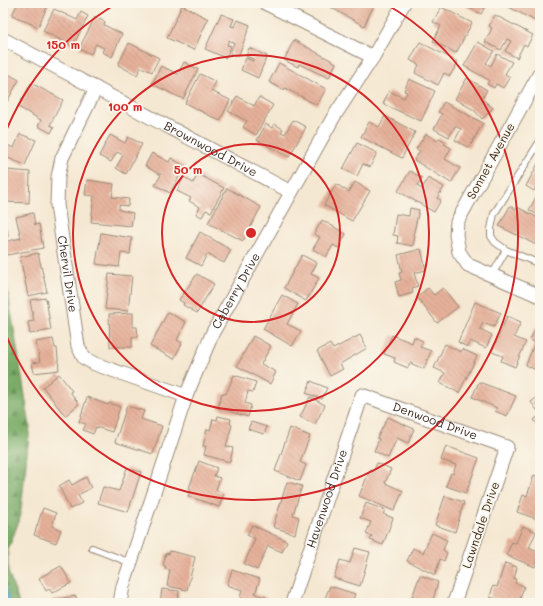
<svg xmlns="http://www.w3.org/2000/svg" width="543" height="606" viewBox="0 0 543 606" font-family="Mali,sans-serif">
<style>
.forest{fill:url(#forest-firs);stroke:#5a6b42}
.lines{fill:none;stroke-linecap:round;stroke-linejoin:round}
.stream{stroke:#58a2d0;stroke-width:3.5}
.building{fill:url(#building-back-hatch)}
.lane-casing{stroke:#988978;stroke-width:8}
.street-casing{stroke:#988978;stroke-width:15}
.lane{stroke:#fff;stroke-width:6}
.street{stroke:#fff;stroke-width:13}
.ring{fill:none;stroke:#d62828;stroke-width:2}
.labels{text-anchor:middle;stroke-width:3.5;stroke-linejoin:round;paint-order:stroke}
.street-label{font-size:12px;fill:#3b2a1e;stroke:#fbf7ec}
.centre{fill:#d62828;stroke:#fbf7ec;stroke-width:2}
.ring-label{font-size:12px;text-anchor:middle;font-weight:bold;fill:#d62828;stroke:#fbf7ec;stroke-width:3.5;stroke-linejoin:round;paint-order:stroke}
</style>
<defs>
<pattern id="forest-firs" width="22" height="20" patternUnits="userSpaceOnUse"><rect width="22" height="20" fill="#7aac67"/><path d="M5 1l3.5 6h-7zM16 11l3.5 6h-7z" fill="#658c54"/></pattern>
<pattern id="building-back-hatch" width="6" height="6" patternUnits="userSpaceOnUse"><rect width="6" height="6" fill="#e6b19a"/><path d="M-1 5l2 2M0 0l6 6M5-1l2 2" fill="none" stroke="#c69884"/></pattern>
</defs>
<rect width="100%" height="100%" fill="#fbf7ec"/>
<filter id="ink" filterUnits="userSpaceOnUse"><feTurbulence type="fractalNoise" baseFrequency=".025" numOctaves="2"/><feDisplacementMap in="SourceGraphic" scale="8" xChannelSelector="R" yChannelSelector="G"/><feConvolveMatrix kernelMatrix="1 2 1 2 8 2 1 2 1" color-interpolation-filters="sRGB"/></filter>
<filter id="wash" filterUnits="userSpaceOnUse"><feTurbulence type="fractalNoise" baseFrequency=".012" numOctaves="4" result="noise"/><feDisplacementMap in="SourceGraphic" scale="16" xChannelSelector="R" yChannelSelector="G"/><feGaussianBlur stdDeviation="0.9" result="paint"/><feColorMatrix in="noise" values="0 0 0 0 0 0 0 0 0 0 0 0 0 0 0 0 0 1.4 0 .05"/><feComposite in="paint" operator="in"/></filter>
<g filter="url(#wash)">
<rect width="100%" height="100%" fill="#f5e8d2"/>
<path class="forest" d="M3 263 30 426 20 518 8 550V572L19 603H3Z"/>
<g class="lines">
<path class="stream" d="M3 583 8 603"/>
</g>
<g id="blocks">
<path class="building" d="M18 3H49L38 27 12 15Z
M332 3H371L374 5 364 26 330 7Z
M459 3H487L481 14Z
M508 3H540L539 23 507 6Z
M182 5 208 19 194 50 167 38Z
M441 7 472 23 456 53 433 41 441 26 433 22Z
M54 9 77 20 81 12 88 16 73 46 43 31Z
M221 14 234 19 231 26 235 27 238 20 250 25 238 57 230 53 234 43 229 40 227 45 231 46 226 58 205 49Z
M495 15 533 35 527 46 524 44 517 58 505 51 511 41 507 39 501 50 485 42 492 28 489 26Z
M95 17 105 22 104 25 122 34 112 57 102 52 104 48 96 44 91 54 79 49Z
M294 40 336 63 329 78 299 64 298 67 284 60Z
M420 42 458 62 450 76 444 73 438 85 415 73 419 65 410 60Z
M478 42 494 51 486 63 491 66 497 54 512 62 505 74 510 77 503 88 496 84 494 88 487 84 489 80 464 66Z
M129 43 159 58 152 72 141 67 137 75 118 65Z
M249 48 267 56 258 78 241 70 246 58 253 61V59L246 56Z
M184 62 198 69 183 99 152 84 161 66 178 74Z
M279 63 326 89 317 105 285 88 284 90 269 82Z
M3 71 19 80 3 109Z
M200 74 216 82 211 91 230 100 220 121 185 103Z
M467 78 487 90 482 99 493 108 482 119 474 110 455 99Z
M409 79 435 91 421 121 383 104 389 91 404 98 407 92 404 91Z
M31 83 63 100 50 125 54 127 51 133 38 126 41 120 18 107Z
M237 96 254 106 259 97 273 105 256 135 243 127 247 121 228 111Z
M444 102 483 123 469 148 455 140 461 129 455 126 449 137 434 129 442 114 438 112Z
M385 116 415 132 402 158 361 137 369 122 379 127Z
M293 120 306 127 289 157 257 140 266 124 272 128 274 124 283 129 281 132 285 134Z
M20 134 36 140 25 165 3 156 4 144 14 148Z
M426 134 437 141 439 138 446 142 444 144 451 148 445 159 460 168 451 183 414 160 420 151 416 149Z
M110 135 125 143 128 137 142 144 126 174 116 168 123 155 117 152 111 162 99 156Z
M357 143 377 153 370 167 363 164 357 176 343 169Z
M152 153 169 162 171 158 185 166 170 193 155 185 161 175 145 166Z
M540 160V179L534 191 526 186Z
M8 170 30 172 29 203 6 202Z
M410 171 422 178 417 186 422 189 428 178 444 187 437 198 441 200 434 212 398 191Z
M198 174 224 188 211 212 206 210 202 217 196 214 200 207 189 201 191 198 177 191 184 177 193 183Z
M87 180 114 184 112 197 129 199 128 206 119 205V210L133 213 131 226 91 222 94 196 85 195Z
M355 182 370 191 352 221 324 205 336 184 349 192Z
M227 188 261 207 243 241 208 223Z
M540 190V216L529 210Z
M510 206 516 209 517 207 540 219V247L499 226Z
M410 208 419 210 413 236H415L413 246 397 243 398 236 393 235 396 214 409 216Z
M33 213 35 225 39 224 43 248 7 255 4 242 21 238 16 217Z
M322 220 346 234 338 248 333 245 326 257 313 249 320 237 314 234Z
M7 229 8 236 3 237V230Z
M200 232 231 250 224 263 207 254 201 266 186 258Z
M101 233 132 238 130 254 121 253 119 267 96 264Z
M421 249 426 270 414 273 418 286 412 288 413 293 399 297 395 282 401 280 399 273 402 272 398 255Z
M38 253 47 292 28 296 20 257Z
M302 255 317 263 311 274 319 278 306 301 284 288Z
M109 274 132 276 128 311 105 309Z
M197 274 214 284 197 313 183 305 184 303 179 300Z
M428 288 434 295 443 288 458 307 437 323 417 297Z
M282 295 298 304 287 324 301 331 292 346 263 329Z
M46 298 51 330 30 334 28 322 34 321 30 300Z
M475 302 501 313 494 327 483 323 480 329 492 335 486 348 470 341 467 347 458 342Z
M168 312 186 322 177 340 182 343 174 359 150 346Z
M133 313V327H137L138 337H132V347H110L109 314Z
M507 316 521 322 514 337 526 342 515 367 501 361 503 356 492 352Z
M536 327 540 329V367L538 371 526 365 535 342 530 340Z
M360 335 367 348 340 364 343 369 330 376 317 351 330 344 333 349Z
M392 335 412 343 414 337 423 341 420 347 431 351 424 369 410 363 408 368 394 362 395 358 384 354Z
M253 336 271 346 261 364 276 372 270 384 237 366Z
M53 339 55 348H57L59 370 34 373 32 363 40 362 36 342Z
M445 344 461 352 462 349 477 356 459 393 440 383 445 373 434 368Z
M59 374 72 391 70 392 79 404 65 416 43 387Z
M234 375 256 382 253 392 248 391 245 403 251 405 248 417 218 408 222 393 226 394Z
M311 381 327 388 322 399 306 393Z
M479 382 516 396 507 416 495 411 497 408 472 397Z
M540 395V414L531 402Z
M87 397 108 405 109 403 120 407 112 432 96 427 93 434 83 430 86 424 79 422Z
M310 397 325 405 315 424 300 417Z
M127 406 144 411 141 419 162 426 153 454 115 442Z
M540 415V428L534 420Z
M218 416 231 419 230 424 232 425 226 446 233 448 230 462 204 455 206 446H203L207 429 210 430 213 419 217 420Z
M388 417 414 429 408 443 397 438 388 458 374 451 379 439 377 438Z
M251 422 267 427 264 434 248 429Z
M290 428 310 436 300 462 306 465 300 481 275 471Z
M446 446 479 458 466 493 446 486 451 473 453 474 456 465 441 460Z
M199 461 217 468 214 476 220 478 216 490 224 493 219 507 188 496 191 489 189 488Z
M377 463 391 469 385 483 403 491 394 511 359 496 370 470 373 472Z
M127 468 141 472 128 512 98 503 103 487 119 491Z
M534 475 540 478V520L517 512 523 495 527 496Z
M86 477 91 488 78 495 82 503 70 509 59 486 69 480 72 485Z
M287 482 302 486 293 515 299 517 295 534 273 527Z
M445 496 464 502 455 532 435 525Z
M366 503 385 510 383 514 393 518 383 545 370 540 372 536 366 534 371 522 360 518Z
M43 508 56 513 52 526 61 530 56 543 34 535Z
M252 525 287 541 282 552 268 546 257 570 244 564 255 539 247 535Z
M523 526 536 532 529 548 540 553 535 567 506 555 512 542 516 543Z
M432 533 447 540 443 550 447 553 444 561 440 559 435 575 407 561 413 548 423 553Z
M355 548 370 552 360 586 334 578 340 560 350 563Z
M170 551 195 557 187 590 167 586 170 570 165 569 166 566H163L166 553 169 554Z
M505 563 517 567 514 579H516L515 583 524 586 519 603H509L490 597 493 586 497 587Z
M61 566 71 583 52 593 49 589 46 591 39 578Z
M232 570 260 579 255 594 266 597 264 603H243L244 600 240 598 242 590 227 585Z
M420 575 438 582 432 603H410Z
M330 586 355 594 352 603H323Z
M162 589 179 591 178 603H160Z
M76 596 77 603H53L52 600Z"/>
</g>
</g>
<g filter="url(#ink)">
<use href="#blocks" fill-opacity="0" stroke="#988978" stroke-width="1"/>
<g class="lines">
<defs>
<path id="lane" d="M540 141 494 214 491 229V236L495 242 506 250 540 264
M492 275 506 250
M92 548 131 563"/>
<g id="street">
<path d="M265 3 373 57"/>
<path id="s1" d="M3 39 291 192"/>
<path d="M540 73 457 222 456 235 459 252 468 265 540 296"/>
<path id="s2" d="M96 88 62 158 58 177 57 205 78 346 84 358 95 364 186 396"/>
<path id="s3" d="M120 603 123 586 186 396 213 332 333 118 373 57 404 3"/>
<path id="s4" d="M292 603 362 395 507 447 454 603"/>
</g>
</defs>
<use href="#lane" class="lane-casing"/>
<use href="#street" class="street-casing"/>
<use href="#lane" class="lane"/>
<use href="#street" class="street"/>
</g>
</g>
<g class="ring">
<circle cx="251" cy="233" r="89"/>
<circle cx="251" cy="233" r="178"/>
<path d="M4 136A266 266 0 0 1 116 4M386 4A266 266 0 1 1 4 330"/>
</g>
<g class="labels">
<g class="street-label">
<text dy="4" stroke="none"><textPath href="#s1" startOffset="235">Brownwood Drive</textPath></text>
<text transform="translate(491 161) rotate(-61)" y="4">Sonnet Avenue</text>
<text dy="4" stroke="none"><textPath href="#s2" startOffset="195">Chervil Drive</textPath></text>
<text dy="4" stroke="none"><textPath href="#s3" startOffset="334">Ceberry Drive</textPath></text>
<text dy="4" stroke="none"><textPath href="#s4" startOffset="297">Denwood Drive</textPath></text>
<text dy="4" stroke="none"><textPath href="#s4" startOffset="110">Havenwood Drive</textPath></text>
<text transform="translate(481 525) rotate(-71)" y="4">Lawndale Drive</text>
</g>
</g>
<circle cx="251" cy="233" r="6" class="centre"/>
<g class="ring-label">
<text x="63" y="49">150 m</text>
<text x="125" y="111">100 m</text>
<text x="188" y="174">50 m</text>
</g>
<rect width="543" height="606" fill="none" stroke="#fbf7ec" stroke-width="16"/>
</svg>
